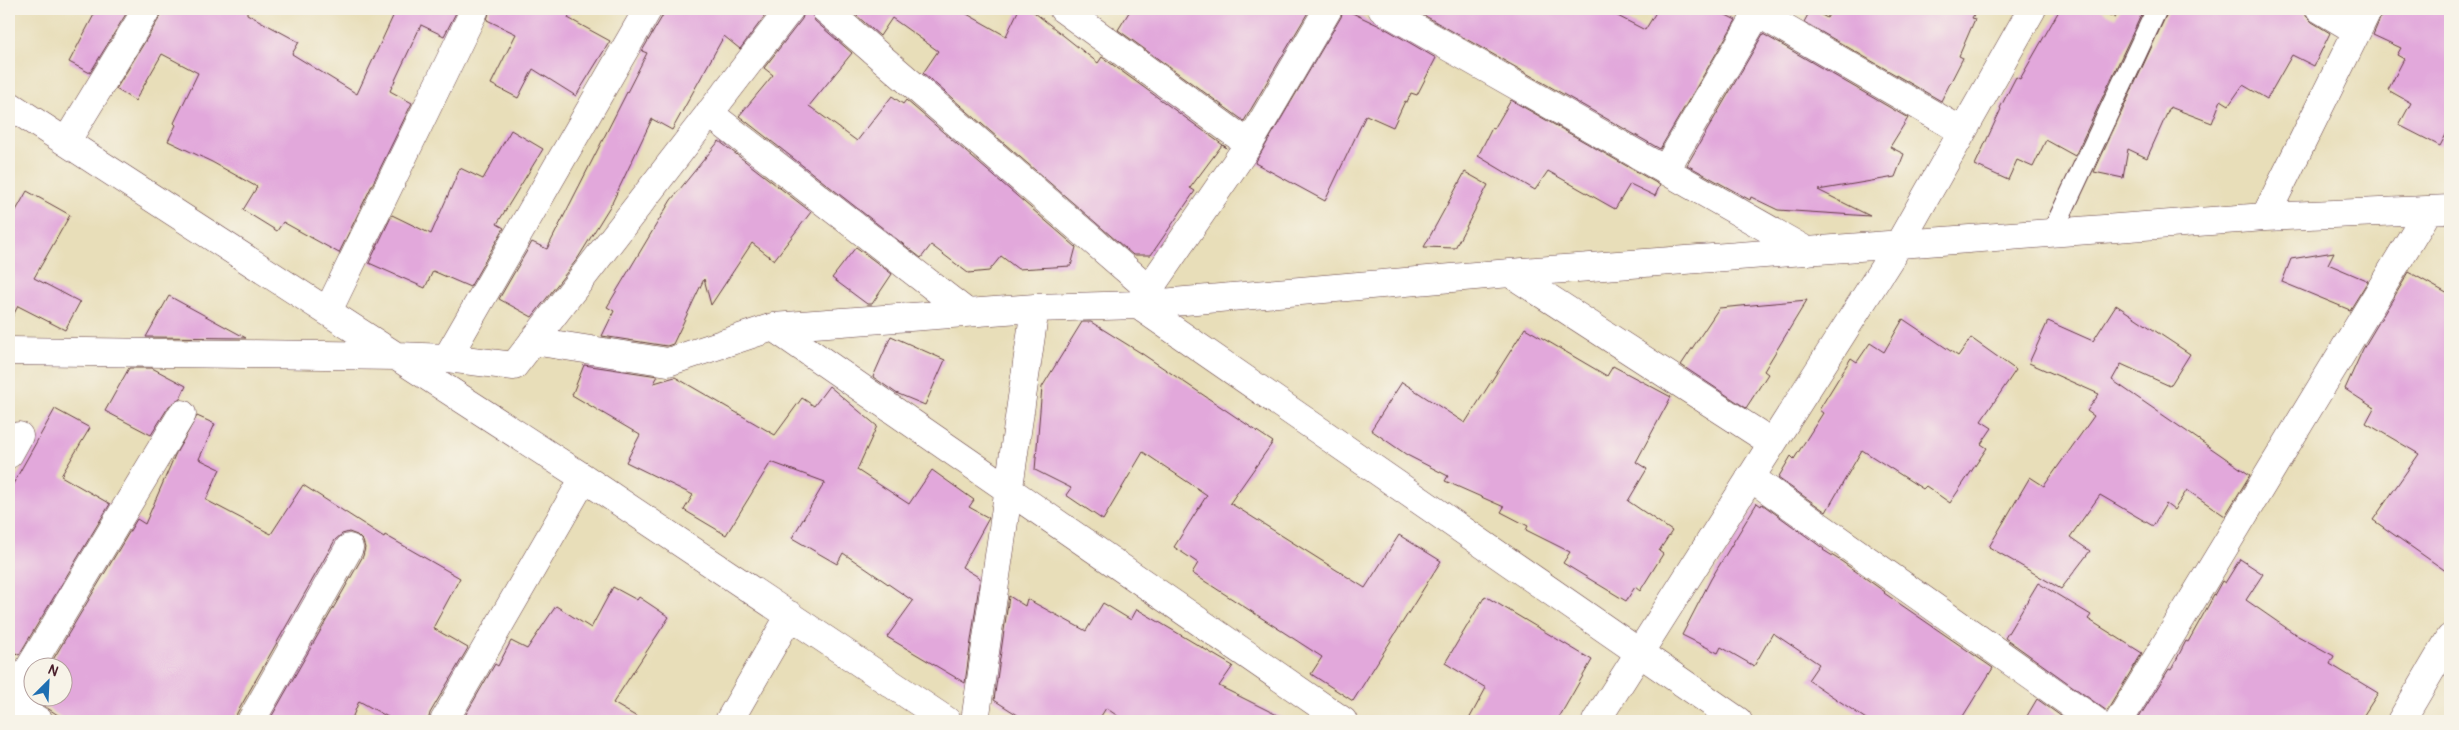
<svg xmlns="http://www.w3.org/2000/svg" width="2459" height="730" viewBox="0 0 2459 730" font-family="Pangolin,sans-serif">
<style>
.building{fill:#e2a8db}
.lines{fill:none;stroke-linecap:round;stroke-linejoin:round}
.service-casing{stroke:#623c40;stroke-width:22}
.minor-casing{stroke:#623c40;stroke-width:29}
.tertiary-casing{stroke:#623c40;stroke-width:29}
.service{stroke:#fff;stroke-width:20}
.minor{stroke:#fff;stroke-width:28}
.tertiary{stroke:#fff;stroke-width:28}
</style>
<rect width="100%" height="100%" fill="#f7f3e8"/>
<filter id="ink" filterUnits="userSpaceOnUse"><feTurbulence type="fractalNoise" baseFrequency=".02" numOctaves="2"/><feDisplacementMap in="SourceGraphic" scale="10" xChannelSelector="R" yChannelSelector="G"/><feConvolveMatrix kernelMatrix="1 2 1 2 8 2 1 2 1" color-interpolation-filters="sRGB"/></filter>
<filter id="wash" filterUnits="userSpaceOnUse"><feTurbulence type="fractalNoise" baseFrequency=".0096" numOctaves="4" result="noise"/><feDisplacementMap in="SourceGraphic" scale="20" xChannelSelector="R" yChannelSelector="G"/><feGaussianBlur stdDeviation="1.12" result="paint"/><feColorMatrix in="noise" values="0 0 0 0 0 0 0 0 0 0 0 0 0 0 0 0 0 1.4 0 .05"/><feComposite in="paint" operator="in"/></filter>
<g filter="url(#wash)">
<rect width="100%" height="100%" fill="#e8deb9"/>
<g id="blocks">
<path class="building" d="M97 9H129L90 73 69 62Z
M163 9H247V14L299 42 292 54 357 94 395 12 387 9H458L444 36 421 25 390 91 412 103 339 253 283 222 277 231 243 210 257 187 212 162 168 141 176 125 174 123 198 73 162 54 135 101 116 89 160 17Z
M490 9H572L568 18 610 41 576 96 533 69 518 98 491 84 516 34 487 20Z
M664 9H770L740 49 724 36 672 130 652 119 612 203 578 258 532 317 499 299 532 242 547 249 647 53 642 51 662 17Z
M805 9H810L815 21 852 53 809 106 857 141 892 96 903 104 906 100 1076 247 1071 266 1018 269 1001 256 989 271 968 273 931 245 921 258 739 116 773 75 764 68 802 19Z
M849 9H958L1006 36 1019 9H1030L1098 63 1102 57 1227 148 1222 145 1190 188 1195 191 1151 255H1133L923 73 938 51 892 18 880 36Z
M1131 9H1310L1244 121 1118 30Z
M1344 9 1386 29 1436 58 1417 95 1411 93 1407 102 1405 101 1393 127 1366 115 1325 201 1255 163 1341 17Z
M1413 9H1604L1645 30 1658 9H1714L1736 20 1660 149Z
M1811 9 1827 18 1832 9H1977L1972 18 1975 19 1959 56 1963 58 1941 101 1804 22Z
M2060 9H2099L2115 18 2121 9H2144L2075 156 2046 140 2033 167 2017 160 2008 180 1975 165 2001 109 2000 108 2016 77 2020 79Z
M2169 9H2304L2306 16 2312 22 2330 33 2314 66 2292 55 2267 99 2243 85 2229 105 2221 100 2212 123 2170 107 2147 158 2128 149 2123 178 2094 172Z
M2384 9H2450V127L2440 146 2399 125 2411 103 2388 90 2404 59 2397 55 2401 48 2373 35Z
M1763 34 1908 118 1890 147 1904 154 1895 177 1818 190 1870 216 1778 210 1751 197 1750 200 1687 165Z
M1511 100 1660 185 1655 196 1630 184 1615 209 1548 171 1535 190 1478 156 1492 128 1494 129Z
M511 130 543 149 497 224 504 228 470 287 433 271 425 288 369 263 392 215 431 234 460 168 483 179Z
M719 141 811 212 774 260 752 243 711 305 704 279 673 344 667 346 602 336 614 311 607 307 671 200Z
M1465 172 1488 185 1455 248 1424 247Z
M27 191 70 215 34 278 80 302 65 330 18 306 9 323V223Z
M856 247 892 274 872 304H867L832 278Z
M2334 252 2328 264 2368 281 2350 310 2282 282 2291 259Z
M2409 272 2450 295V574L2373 520 2419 454 2366 423 2374 408 2345 389 2363 349Z
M169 296 246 338 146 337Z
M1807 300 1764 371 1768 374 1746 408 1681 365 1719 308Z
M2116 305 2190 354 2170 386 2121 364 2112 380 2250 475 2225 516 2187 490 2174 510 2166 504 2153 526 2100 495 2070 537 2090 551 2061 589 1989 547 2030 477 2044 486 2094 416 2087 411 2099 394 2029 363 2048 321 2093 341Z
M1903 319 1958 356 1971 338 2016 370 1981 421 1992 428 1981 444 1987 448 1950 503 1926 486 1923 489 1862 450 1826 512 1778 478 1791 456 1794 459 1823 413 1819 410 1851 358 1857 362 1870 343 1884 352Z
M1082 322H1091L1141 353 1273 442 1230 503 1365 588 1399 535 1441 561 1353 701 1311 674 1322 657 1192 573 1198 563 1174 547 1207 495 1143 452 1103 520 1066 495 1071 488 1035 470 1042 387Z
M1525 328 1607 376 1613 366 1671 397 1636 462 1647 469 1628 501 1672 531 1659 551 1663 554 1640 591 1635 587 1626 601 1563 563 1570 552 1526 530 1528 526 1501 512 1504 507 1445 481 1448 476 1407 455 1371 430 1402 382 1465 423Z
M891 336 945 360 925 405 896 393 873 377Z
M584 365 658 376 654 383 675 377 775 435 802 398 814 406 829 386 877 426 857 470 909 504 932 470 974 500 969 507 989 518 962 567 980 578 965 683 887 637 913 601 843 553 837 564 792 538 825 482 771 462 726 535 684 510 693 495 626 462 640 435 572 395Z
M129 368H152L186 386 180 399 169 406 151 435 105 411Z
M55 409 90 428 61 476 110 504 19 655 9 649V491Z
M197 416 215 424 199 459 220 469 206 500 271 534 303 485 384 537 385 535 460 578 433 628 468 648 430 713 428 721H395L359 701 351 721H269L363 556 365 548 363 541 357 535 349 532 342 534 335 540 237 713 235 721H67L35 700 36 698H62V668H48L137 519 145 524 175 455Z
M1757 503 1761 506 1762 504 1824 549 1823 550 1841 561 1885 592 1884 593 1993 668 1960 721H1869L1808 680 1819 664 1773 633 1754 666 1721 647 1718 653 1682 635 1711 579Z
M2240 559 2263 574 2246 600 2298 636 2334 656 2330 664 2378 693 2360 721H2137L2169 669 2171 670 2186 641 2188 642 2222 581 2225 583Z
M2038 583 2091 615 2088 619 2142 653 2107 711 2005 638Z
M613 587 637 600 639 597 669 617 613 703 644 721H462L495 664 498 666 511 641 527 649 556 606 591 628Z
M1009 596 1025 606 1027 599 1086 631 1103 603 1131 620 1137 609 1233 666 1219 686 1289 721H1125L1106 708 1098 721H1027L994 700Z
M1485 596 1592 660 1557 721H1468L1486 688 1445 663Z
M2037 699 2068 721H2024Z"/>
</g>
</g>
<g filter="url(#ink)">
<use href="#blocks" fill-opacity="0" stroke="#623c40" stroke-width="1"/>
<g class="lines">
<defs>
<path id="service" d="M2052 233 2157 9"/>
<path id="minor" d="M825 9 1149 289
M1063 9 1249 144
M1328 9 1249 144 1138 305 1738 721
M1382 9 1807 251
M1751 9 1962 131
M2320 9 2357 31
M9 105 584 478 947 721
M709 113 966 312
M66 142 147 9
M1666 169 1760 9
M2265 217 2368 9
M1510 273 1771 442
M328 311 475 9
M773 327 1343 721
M533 341 668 362 773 327 1035 308 1138 305 1510 273 2265 217 2450 209
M9 351 398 356 447 358 514 366 790 9
M447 358 648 9
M9 454 19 436
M1750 477 2095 721
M9 702 182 414
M9 702 39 721
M251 721 349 548
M444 721 584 478
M729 721 790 615
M975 721 1035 308
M1596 721 1899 244 2032 9
M2119 721 2428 211"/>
<path id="tertiary" d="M2401 721 2450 638"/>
</defs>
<use href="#service" class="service-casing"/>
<use href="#minor" class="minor-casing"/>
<use href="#tertiary" class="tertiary-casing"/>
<use href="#service" class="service"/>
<use href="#minor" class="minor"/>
<use href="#tertiary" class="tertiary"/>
</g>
</g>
<rect width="2459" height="730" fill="none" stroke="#f7f3e8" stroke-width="30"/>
<g transform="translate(48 682) rotate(24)"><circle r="24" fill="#f7f3e8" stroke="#b29e9c"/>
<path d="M0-4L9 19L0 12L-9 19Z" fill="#1f6fb2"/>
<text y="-8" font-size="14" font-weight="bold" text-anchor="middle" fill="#4a1f2b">N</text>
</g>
</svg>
